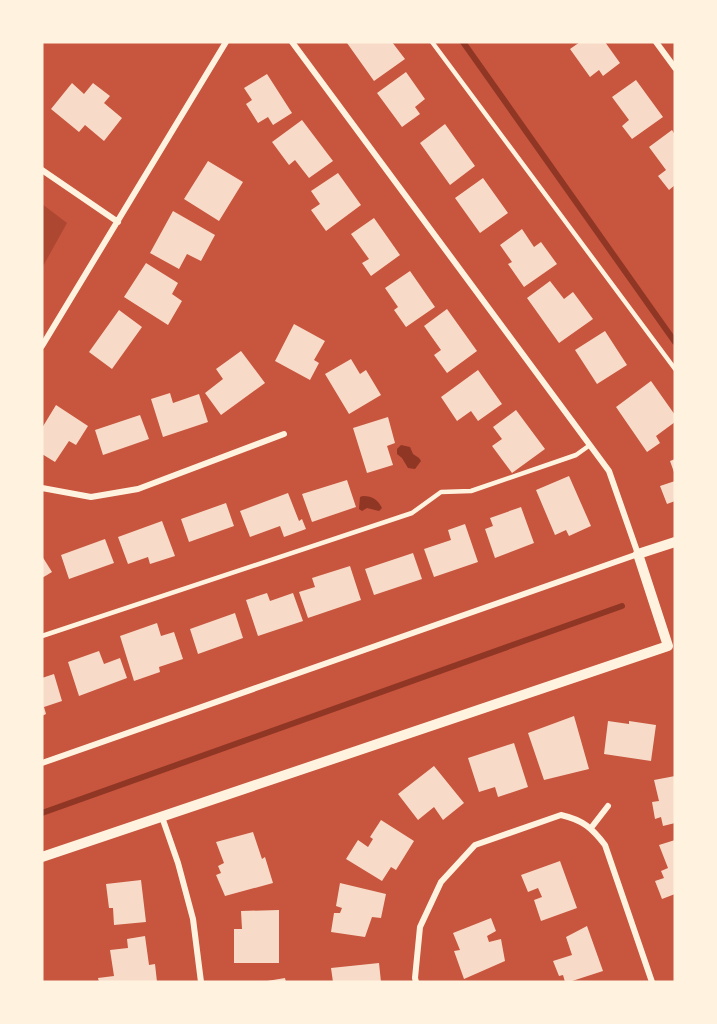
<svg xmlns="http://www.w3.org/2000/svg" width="717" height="1024" viewBox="0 0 717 1024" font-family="'Space Grotesk',sans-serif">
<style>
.green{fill:#ae4732}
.water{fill:#8f3625}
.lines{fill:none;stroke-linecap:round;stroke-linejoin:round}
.stream{stroke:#8f3625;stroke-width:6}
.building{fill:#f7dbc8}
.service{stroke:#fff3e0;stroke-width:4.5}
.minor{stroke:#fff3e0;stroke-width:6}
.tertiary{stroke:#fff3e0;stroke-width:10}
</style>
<rect width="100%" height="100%" fill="#c8553d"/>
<path class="green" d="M42 204 67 223 42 268Z"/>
<path class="water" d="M401 445 410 447 413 454 419 458 421 461 415 469 408 468 402 458 397 454V449Z
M363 496C373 496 378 500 382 508L379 511 367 508 362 511 359 509 360 497Z"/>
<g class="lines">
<path class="stream" d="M463 42 675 342
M42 813 622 606"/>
</g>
<path class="building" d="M348 42H392L405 59 374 81 347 43Z
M580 42H605L620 63 603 76 599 70 590 77 570 49Z
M406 72 425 99 415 107 420 114 402 127 377 93Z
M267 74 292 113 273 125 268 117 258 123 246 104 252 100 244 88Z
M636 80 663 117 632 139 622 126 629 120 612 97Z
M72 83 84 94 93 83 110 96 104 103 122 118 104 141 85 125 79 132 51 109Z
M302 120 333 161 309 178 295 160 289 165 272 142Z
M445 124 475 166 450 185 420 143Z
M672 130 675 135V185L669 190 658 176 666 170 649 147Z
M208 161 243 182 219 221 184 199Z
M338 173 361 205 326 231 311 210 320 204 311 191Z
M483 178 508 213 480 233 455 198Z
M173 211 215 235 201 261 187 254 179 269 150 253Z
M374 218 400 255 371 276 362 263 369 259 351 234Z
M522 229 534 247 541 242 557 264 524 287 508 264 512 262 500 245Z
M146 263 178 283 172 294 182 301 168 325 124 297Z
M410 271 435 307 406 327 394 310 398 307 385 288Z
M550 281 564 299 573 292 593 319 559 343 527 298Z
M447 309 477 351 447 373 434 355 441 350 424 326Z
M119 310 142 327 112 369 89 352Z
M294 324 325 341 314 360 319 363 310 380 275 361Z
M605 331 627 365 597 384 575 350Z
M241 351 265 383 221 415 205 393 223 379 216 369Z
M351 359 360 374 366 370 381 395 349 414 325 374Z
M478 370 502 404 478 421 471 411 457 421 441 397Z
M651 381 675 415V422L656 436 660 443 647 452 616 407Z
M170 393 173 403 199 394 208 422 163 437 151 399Z
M56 405 88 426 76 445 69 441 55 462 42 454V428Z
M516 410 545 449 512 473 492 446 502 439 493 427Z
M140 415 149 439 103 455 95 430Z
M388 417 395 443 387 446 393 465 367 473 353 428Z
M675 459V475L670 461Z
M569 476 591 526 569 536 566 530 555 535 536 490Z
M347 480 356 507 312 522 302 494Z
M675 481V501L667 504 660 486Z
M288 493 299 521 302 519 306 529 284 537 280 526 250 537 240 511Z
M226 503 234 526 189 542 181 519Z
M521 507 534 543 495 558 485 529 493 526 490 518Z
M162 521 175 556 150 564 148 557 128 564 118 537Z
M465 524 478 562 434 577 424 549 451 540 448 530Z
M105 539 114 563 69 579 61 555Z
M413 553 422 579 374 595 365 569Z
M42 556 52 572 42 578Z
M350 566 361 600 308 618 299 592 315 587 312 578Z
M267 593 270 601 293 593 303 621 258 636 246 600Z
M235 613 243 638 198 654 190 629Z
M157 623 161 636 174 632 183 659 159 667 160 672 134 681 120 636Z
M99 651 104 664 120 658 127 678 79 696 68 662Z
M54 674 62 701 44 707 46 714 42 716V678Z
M574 716 589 769 544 780 528 733Z
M608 721 629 724V721L656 725 651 761 604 754Z
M514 743 528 787 498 797 495 787 479 792 468 758Z
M434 766 464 803 443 820 434 807 418 820 398 794Z
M675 776V823L663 826 661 817 655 819 652 802 659 801 654 780Z
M381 820 414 841 396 870 391 867 382 881 346 859 358 840 368 847 373 839 370 837Z
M253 832 262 859 265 857 273 883 225 896 216 875 221 873 218 866 224 863 216 842Z
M675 840V894L662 899 655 881 664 878 661 871 668 868 659 845Z
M560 861 577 908 541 921 534 900 542 897 538 888 528 892 521 875Z
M141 880 146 922 114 925 113 908H109L106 884Z
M340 883 386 894 381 918 372 917 365 937 331 932 334 913H340L342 908 336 906Z
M279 910V963H234V929H242L241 911Z
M491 918 496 931 487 936 489 942 501 939 505 961 464 979 454 951 460 950 453 933Z
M587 926 603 971 569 982H565L563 975 559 976 553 961 572 955 566 937Z
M145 936 149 965 155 964 157 982H99L98 978 114 976 110 950 128 948 127 939Z
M379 963 381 982H333L331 968Z
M285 978 286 982H268L267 981Z"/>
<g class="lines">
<path class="service" d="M432 42 675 369
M42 636 412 513 441 492 471 491 576 455 590 445"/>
<path class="minor" d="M656 42 675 68
M42 170 118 222
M42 346 226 42
M42 488 91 497 138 489 284 434
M42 763 638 554 609 471 292 42
M162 817 178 863 193 919 201 982
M591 828 608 806
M416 982 415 978 420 927 441 882 475 845 561 815C583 820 592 828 605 845L652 982"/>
<path class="tertiary" d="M42 857 668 646 638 554 675 542"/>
</g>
<rect width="717" height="1024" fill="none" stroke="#fff3e0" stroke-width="87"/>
</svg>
